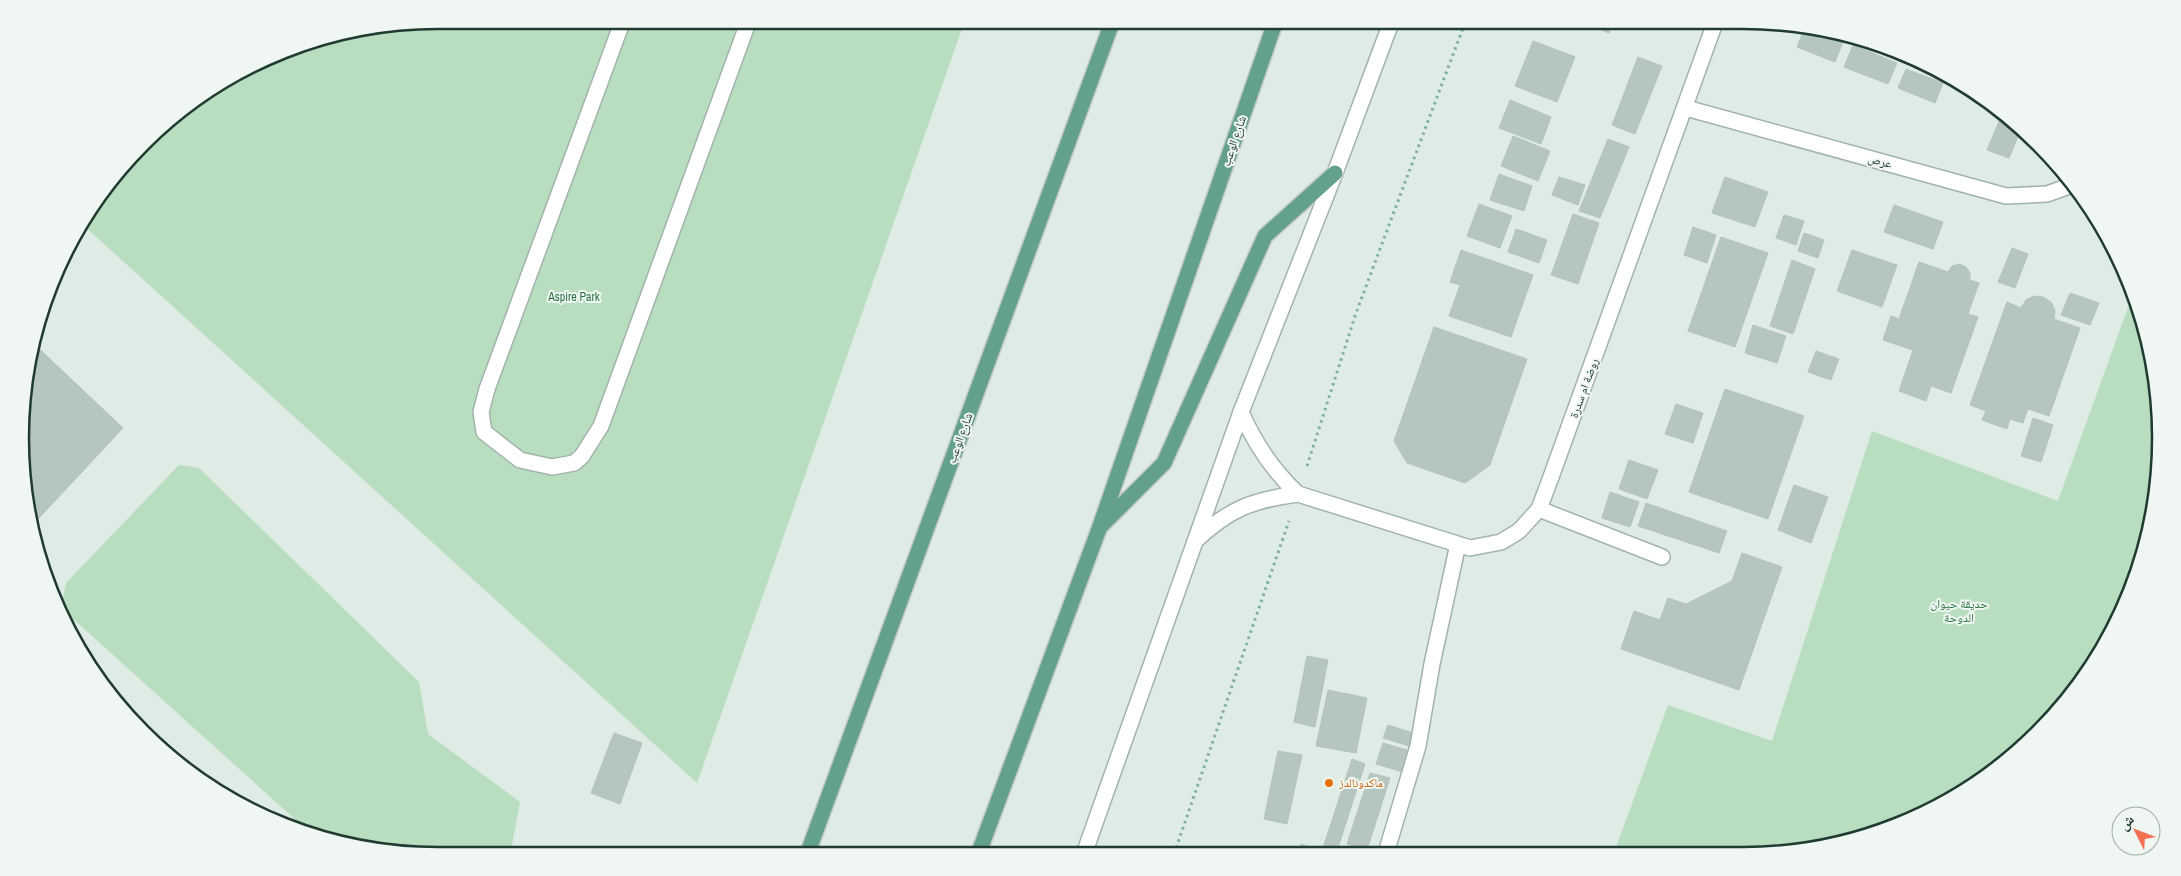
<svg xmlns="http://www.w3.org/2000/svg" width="2181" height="876" viewBox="0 0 2181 876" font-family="'Archivo Narrow','Noto Naskh Arabic',sans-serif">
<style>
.green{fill:#b8ddbf}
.building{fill:#b5c6be;stroke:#b2c4bb}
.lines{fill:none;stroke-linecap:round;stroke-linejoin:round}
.minor-casing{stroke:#a2b3ac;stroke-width:18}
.major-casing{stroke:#c1c8c6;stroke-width:18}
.path{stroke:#7faf9d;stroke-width:3;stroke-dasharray:2.5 4;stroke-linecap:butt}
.minor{stroke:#fff;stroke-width:15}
.major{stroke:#63a18d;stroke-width:15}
.food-dot{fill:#e8710a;stroke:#f0f7f3;stroke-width:2}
.labels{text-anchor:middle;stroke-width:4;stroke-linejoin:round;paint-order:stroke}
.street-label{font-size:12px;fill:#203b32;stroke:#f0f7f3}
.park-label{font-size:12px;fill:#2a7341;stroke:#f0f7f3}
.food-label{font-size:12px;fill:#c56008;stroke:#f0f7f3;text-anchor:start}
.rim{fill:none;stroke:#203b32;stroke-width:2.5}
</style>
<rect width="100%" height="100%" fill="#dfebe5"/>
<path class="green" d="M438 20H965L697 783 81 223 163 124 229 76 303 42Z
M2131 299 2136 301 2147 330 2160 410 2157 492 2139 572 2091 670 2018 752 1928 813 1798 852 1614 853 1668 705 1772 741 1872 431 2058 501Z
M179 465 199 468 419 682 428 734 520 802 510 856H438L309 835 308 831 61 608 66 583Z"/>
<path class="building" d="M1577 20H1614L1609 33Z
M1804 30 1820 33 1843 42 1835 62 1797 47Z
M1533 41 1575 57 1557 102 1515 86Z
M1853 45 1897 63 1888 84 1844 67Z
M1638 57 1662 66 1635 134 1612 125Z
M1906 69 1943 83 1935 103 1898 88Z
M1510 100 1551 117 1541 144 1499 128Z
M2003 112 2022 127 2009 158 1987 150Z
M1513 136 1550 151 1538 181 1501 166Z
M1608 139 1629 147 1600 218 1579 211Z
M1499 174 1532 186 1524 211 1490 200Z
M1559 177 1585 185 1578 205 1552 195Z
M1725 177 1768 192 1755 227 1712 213Z
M1479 204 1512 216 1500 248 1467 236Z
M1894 205 1943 222 1933 249 1884 232Z
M1573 214 1599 223 1578 284 1551 275Z
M1784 215 1804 221 1796 245 1776 238Z
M1693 227 1716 235 1707 263 1684 255Z
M1516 229 1547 240 1539 263 1508 252Z
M1804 233 1824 240 1818 258 1798 251Z
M1721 237 1768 253 1735 347 1688 331Z
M2012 248 2028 254 2015 288 1998 282Z
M1461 250 1533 275 1511 337 1449 316 1460 285 1450 282Z
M1852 250 1897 265 1882 307 1837 291Z
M1792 260 1815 269 1793 334 1770 326Z
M1919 262 1948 272 1952 266 1959 264 1966 267 1970 273V280L1979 283 1968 314 1978 317 1951 393 1931 386 1926 401 1899 391 1913 350 1883 340 1891 316 1899 319Z
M2070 293 2099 303 2090 325 2061 315Z
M2034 296 2043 297 2051 302 2055 310 2054 319 2080 328 2049 416 2028 409 2023 423 2010 419 2007 429 1982 420 1986 411 1970 405 2007 302 2021 308 2026 300Z
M1753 325 1786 336 1777 363 1745 353Z
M1434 327 1527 359 1490 465 1465 483 1407 463 1394 441Z
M33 343 123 428 39 518 28 508 24 383Z
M1816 351 1839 359 1831 380 1808 372Z
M1725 389 1804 416 1768 519 1689 492Z
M1676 404 1703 413 1693 443 1665 434Z
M2033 418 2053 425 2041 462 2021 456Z
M1629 460 1658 470 1647 499 1619 489Z
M1794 485 1828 497 1811 543 1778 530Z
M1610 492 1639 502 1630 527 1602 518Z
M1646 503 1727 531 1719 553 1638 526Z
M1742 553 1782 567 1739 690 1621 649 1634 611 1660 620 1668 598 1686 604 1732 581Z
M1307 656 1328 660 1315 727 1294 722Z
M1328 690 1367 698 1356 753 1316 746Z
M1388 725 1413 733 1409 746 1383 738Z
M614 733 642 743 620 804 591 793Z
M1383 743 1410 751 1403 772 1376 764Z
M1278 751 1302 755 1287 824 1264 819Z
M1352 759 1365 764 1336 854H1298L1301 844 1322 851Z
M1370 773 1390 778 1367 850 1347 844Z"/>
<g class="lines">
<defs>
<path id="minor" d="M623 20 487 389 481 412 484 432 520 460 552 467 574 463 582 456 601 426 749 20
M1686 108 2006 196 2047 194 2075 184
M1241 412C1255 444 1272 470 1298 494L1470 548 1501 542 1519 531 1539 509 1551 477 1716 20
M1539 509 1662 557
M1195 541C1229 509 1252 500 1298 494
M1386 853 1418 746 1432 664 1458 544
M1084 854 1241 412 1335 173 1392 20"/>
<path id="major" d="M1101 526 1164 463 1265 236 1335 173
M807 855 1113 20
M978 855 1099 529 1276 20"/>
</defs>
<use href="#minor" class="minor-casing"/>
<use href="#major" class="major-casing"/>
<path class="path" d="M1307 466 1356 313 1466 20
M1174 854 1289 521"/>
<use href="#minor" class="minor"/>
<use href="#major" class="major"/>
</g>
<circle class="food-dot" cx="1329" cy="783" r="5"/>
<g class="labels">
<g class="street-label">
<text transform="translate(1234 141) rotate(-71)" y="4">شارع الوعب</text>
<text transform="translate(1880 161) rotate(15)" y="4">عرص</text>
<text transform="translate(1584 388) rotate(-70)" y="4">روضة ام سدرة</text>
<text transform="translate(960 438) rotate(-70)" y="4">شارع الوعب</text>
</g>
<g class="park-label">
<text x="574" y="301">Aspire Park</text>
<text x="1959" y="608">حديقة حيوان<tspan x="1959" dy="14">الدوحة</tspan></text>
</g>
<g class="food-label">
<text x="1339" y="787">ماكدونالدز</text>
</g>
</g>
<path d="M0 0H2181V876H0ZM438 29H1743A409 409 0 0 1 2152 438V438A409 409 0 0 1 1743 847H438A409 409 0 0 1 29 438V438A409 409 0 0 1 438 29Z" fill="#f0f7f3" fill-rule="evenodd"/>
<path class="rim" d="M438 29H1743A409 409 0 0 1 2152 438V438A409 409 0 0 1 1743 847H438A409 409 0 0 1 29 438V438A409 409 0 0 1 438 29Z"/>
<g transform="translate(2136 831) rotate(312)"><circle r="24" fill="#f0f7f3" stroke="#9daca6"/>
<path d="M0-4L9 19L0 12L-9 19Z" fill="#f47054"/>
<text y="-8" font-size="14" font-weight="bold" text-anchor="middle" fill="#203b32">ش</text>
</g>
</svg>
